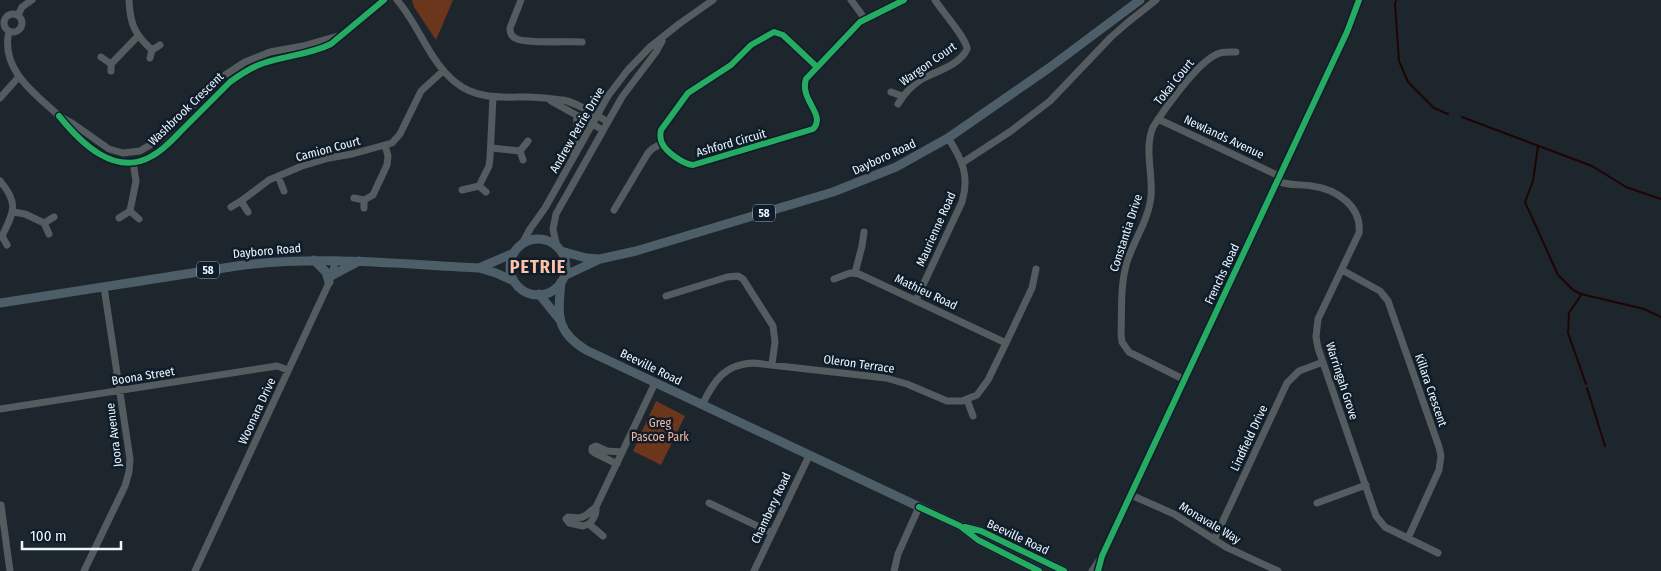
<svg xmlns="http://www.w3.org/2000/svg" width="1661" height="571" viewBox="0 0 1661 571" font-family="'Fira Sans Condensed',sans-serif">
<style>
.green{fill:#6c361d}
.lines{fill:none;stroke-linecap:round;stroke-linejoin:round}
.stream{stroke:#200404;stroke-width:2}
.minor{stroke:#555c60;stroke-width:7}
.major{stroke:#4d5e68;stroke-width:9}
.cycleway-casing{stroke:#0e1d29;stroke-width:9}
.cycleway{stroke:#26ab63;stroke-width:6}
.labels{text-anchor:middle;stroke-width:5;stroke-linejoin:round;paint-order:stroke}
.shield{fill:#0e1d29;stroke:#a9b5be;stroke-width:1}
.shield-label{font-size:11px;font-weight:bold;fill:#ecf6fe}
.street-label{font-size:12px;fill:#ecf6fe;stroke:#0e1d29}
.park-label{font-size:12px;fill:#f6b79d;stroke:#0e1d29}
.district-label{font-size:18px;font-weight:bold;letter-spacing:1px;fill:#fec0a7;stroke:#0e1d29}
</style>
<rect width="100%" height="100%" fill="#1d262d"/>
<path class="green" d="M412 0H453L436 40 414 7Z
M656 401 685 416 661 465 633 451Z"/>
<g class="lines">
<path class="stream" d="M1396 0 1395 4 1399 61 1408 82 1434 108 1448 114
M1462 117 1592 166 1626 187 1661 199
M1538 146 1533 181 1525 202 1558 275 1573 290 1581 294 1644 309 1661 317
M1581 295 1569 313 1568 333 1586 384
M1587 388 1605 446"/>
<path class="minor" d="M129 0C130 23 134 34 152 50
M397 0C419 25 429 61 455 82 477 100 502 97 528 97 539 97 552 99 563 100 578 103 594 114 608 122
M521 0 510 28C510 33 511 36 515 38 523 44 570 41 582 42
M851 0 865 19
M4 23a9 9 0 1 1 18 0a9 9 0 1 1-18 0Z
M18 15 22 7 32 0
M9 31C0 69 34 93 57 114 62 119 65 125 70 129 95 154 122 176 157 153L230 82C241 74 251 67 264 63 287 55 309 55 331 44L384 0
M101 57 111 64V71
M150 58 152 50 160 45
M111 64 138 36
M817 67 783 35 774 32 751 45 731 65 688 93 661 130C660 135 660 139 662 143 666 152 683 164 693 165L813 129C827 115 799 100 806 79L860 22 904 0
M891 92 902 96
M0 98 16 80
M551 101 603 130
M898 104C904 94 912 85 922 79 937 71 960 65 967 49 967 39 942 11 935 0
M61 117 72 123 109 149 123 153 140 151 155 142 225 75 245 62 270 52 303 46 338 36
M1158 119 1279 176
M492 148 520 151
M574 156C572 142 580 130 576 115
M523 160 520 151 528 141
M962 163 1011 131 1050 101 1110 38 1127 23 1156 0
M278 176 284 191
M0 181C20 204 13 213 2 236
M1277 181C1288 186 1300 184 1312 186 1336 189 1362 206 1359 233L1318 319 1316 337 1318 348 1376 516 1385 527 1438 553
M479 186 489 166 490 158 493 97
M462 190 479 186 486 192
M354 198 364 200V208
M364 200 373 195 387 165 388 156 385 145
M241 201 269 180 302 166 329 158 352 154 392 143 400 134 421 91 443 71
M231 207 241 201 248 212
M614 210 648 153 652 149 662 143
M130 211 136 181 133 162
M13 212 25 214 44 223
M119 218 130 211 139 219
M49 234 44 223 54 217
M0 237 2 236 7 245
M522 244 530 229 545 208 608 96 627 71 650 47 679 24 713 0
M557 247 553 229 556 214 622 97 656 52 662 41
M1342 270 1380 291 1388 301 1439 447 1441 456 1439 470 1408 538
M855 273 862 246 864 232
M834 279 850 273 859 274 1006 343
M666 296 727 277 738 276 743 279 773 326 775 342 772 364
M916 300 962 202C970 176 962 159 948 138
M1185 380 1129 352 1122 342 1121 335C1122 310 1120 285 1127 262 1134 240 1149 219 1151 196 1153 173 1144 149 1153 127 1165 108 1197 63 1217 54 1223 51 1230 52 1236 52
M967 400 973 416
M702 405C714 381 724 364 754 363L886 378 907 384 947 401H962L977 395 988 380 1006 343 1032 288 1036 269
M0 409 277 366 288 370
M617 464 595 453 592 451V448L596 446 607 451 622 452
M1131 495 1174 514 1226 547 1278 571
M709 503 772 533
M1317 503 1366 485
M1 505 10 571
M589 524C594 519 597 514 596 507L655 383
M589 524 583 526 569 523 566 519 568 517C586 519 583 517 596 507
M589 524 603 536
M1214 540 1287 383 1299 371 1323 362
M84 571 125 486 129 472 130 459 104 287
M195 571 328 285 336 260
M754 571 809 456
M894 571 898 554 919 507
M1092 571 1100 559
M1098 571 1102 556 1347 32 1359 0"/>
<path class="major" d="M510 267a28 28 0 1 1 56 0a28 28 0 1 1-56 0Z
M561 251 586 258 600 259
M314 260 326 272 329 282
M479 268 514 253
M331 276 359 261
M564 276 600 259 636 251 833 192 896 167 948 138 1049 68 1140 0
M561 282C558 315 555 331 586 350L960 526 978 540 1039 571
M539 294 560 320
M0 303 237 266C317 255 398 264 479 268L496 273 514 281
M963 527 981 531 1064 571"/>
<defs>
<path id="cycleway" d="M817 67 783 35 774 32 751 45 731 65 688 93 661 130C660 135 660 139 662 143 666 152 683 164 693 165L813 129C827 115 799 100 806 79L860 22 904 0
M59 116C80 142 115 178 152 156 164 150 174 138 184 128 199 113 215 97 230 82 241 74 251 67 264 63 287 55 309 55 331 44L384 0
M919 507 960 526 978 540 1039 571
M965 527 981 531 1064 571
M1098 571 1102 556 1347 32 1359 0"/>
</defs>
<use href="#cycleway" class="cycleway-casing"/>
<use href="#cycleway" class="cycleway"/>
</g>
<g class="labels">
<g class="shield">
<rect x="753" y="204.5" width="22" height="17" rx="4"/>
<rect x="197" y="261.5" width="22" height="17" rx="4"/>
</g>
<g class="shield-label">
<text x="764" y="217">58</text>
<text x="208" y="274">58</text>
</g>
<g class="street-label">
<text transform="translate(928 64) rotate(-35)" y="4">Wargon Court</text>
<text transform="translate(1174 82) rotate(-51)" y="4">Tokai Court</text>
<text transform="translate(186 109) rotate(-44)" y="4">Washbrook Crescent</text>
<text transform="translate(577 130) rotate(-60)" y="4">Andrew Petrie Drive</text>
<text transform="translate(1224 137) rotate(25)" y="4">Newlands Avenue</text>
<text transform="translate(731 143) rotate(-16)" y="4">Ashford Circuit</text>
<text transform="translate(328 149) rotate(-15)" y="4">Camion Court</text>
<text transform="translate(884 157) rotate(-25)" y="4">Dayboro Road</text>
<text transform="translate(936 229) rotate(-66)" y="4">Maurienne Road</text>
<text transform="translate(1126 233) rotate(-72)" y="4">Constantia Drive</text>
<text transform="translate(267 251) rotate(-5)" y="4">Dayboro Road</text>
<text transform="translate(1222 274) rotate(-65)" y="4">Frenchs Road</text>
<text transform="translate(926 292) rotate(25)" y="4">Mathieu Road</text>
<text transform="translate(859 364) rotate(8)" y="4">Oleron Terrace</text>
<text transform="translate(651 367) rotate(26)" y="4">Beeville Road</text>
<text transform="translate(143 376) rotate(-9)" y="4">Boona Street</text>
<text transform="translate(1342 381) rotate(72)" y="4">Warringah Grove</text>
<text transform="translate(1431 390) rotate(71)" y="4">Killara Crescent</text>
<text transform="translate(257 411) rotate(-65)" y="4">Woonara Drive</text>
<text transform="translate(114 435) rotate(-97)" y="4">Joora Avenue</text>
<text transform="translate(1249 438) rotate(-65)" y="4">Lindfield Drive</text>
<text transform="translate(771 508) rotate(-65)" y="4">Chambery Road</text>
<text transform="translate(1210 523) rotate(31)" y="4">Monavale Way</text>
<text transform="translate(1018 537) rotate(25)" y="4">Beeville Road</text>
</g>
<g class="park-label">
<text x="660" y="427">Greg<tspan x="660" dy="14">Pascoe Park</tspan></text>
</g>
<g class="district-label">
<text x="538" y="273">PETRIE</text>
</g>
</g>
<path d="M22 541v8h99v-8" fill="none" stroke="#ecf6fe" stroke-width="2.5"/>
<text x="30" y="541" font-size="15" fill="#ecf6fe" stroke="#0e1d29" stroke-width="4" paint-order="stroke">100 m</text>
</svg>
